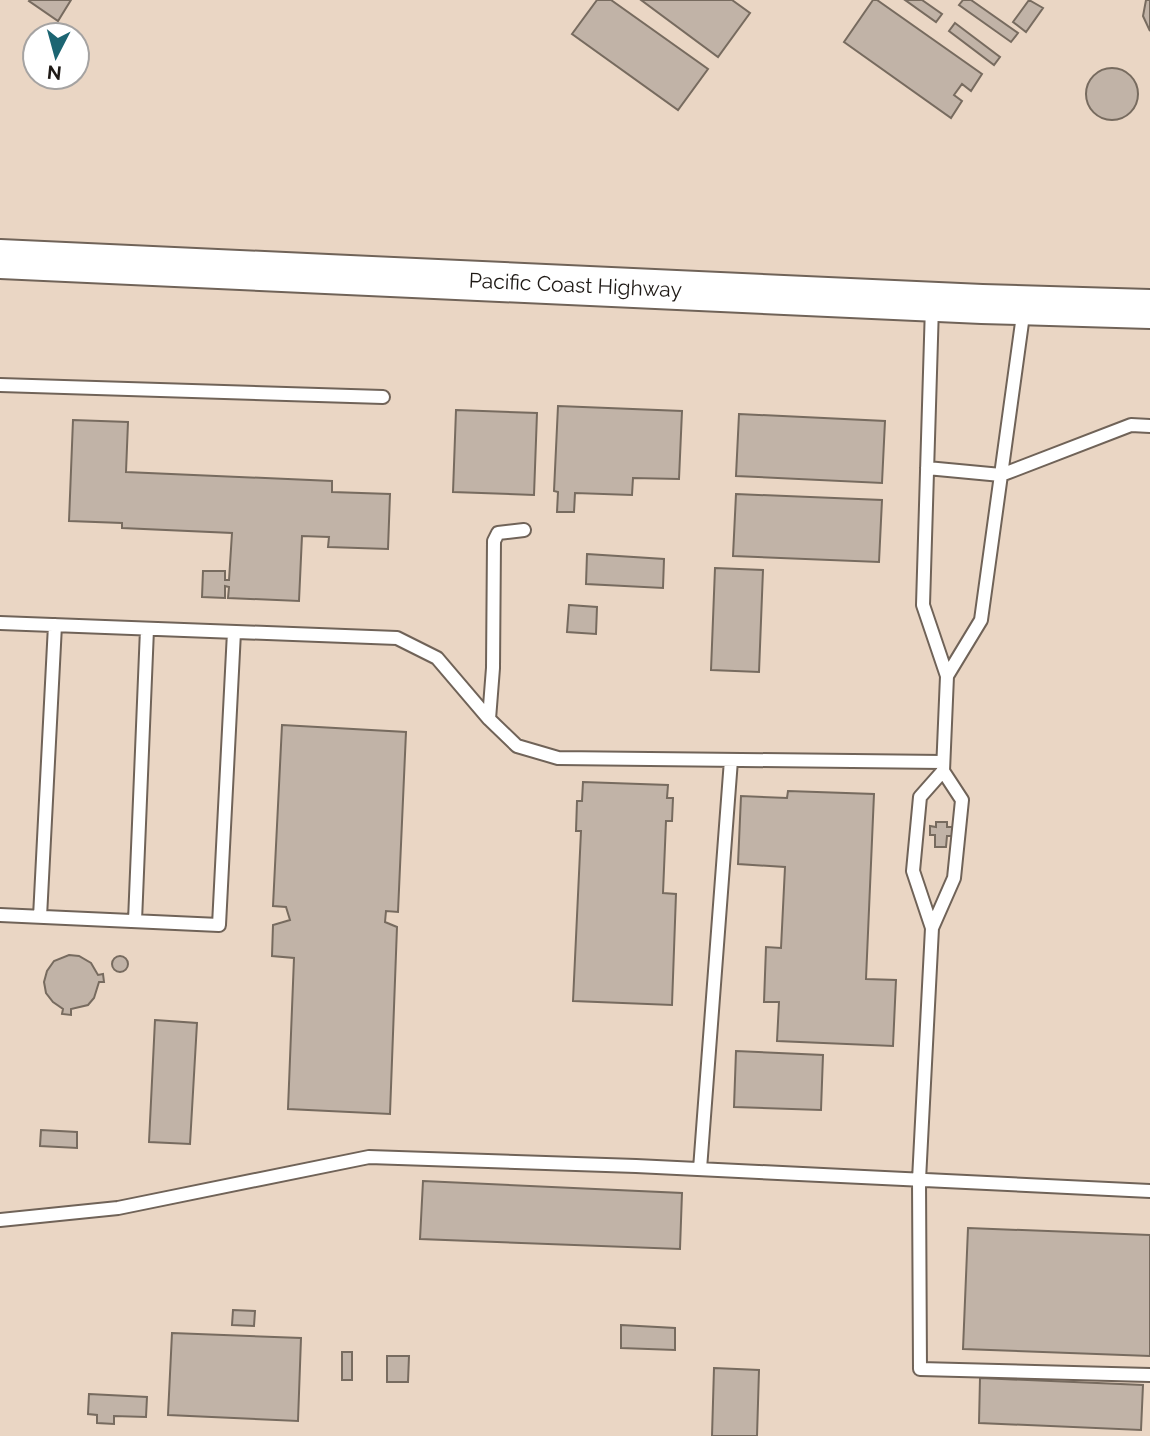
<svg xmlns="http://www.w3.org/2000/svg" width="1150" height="1436" viewBox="0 0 1150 1436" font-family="Raleway,sans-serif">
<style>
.built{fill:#ead6c4;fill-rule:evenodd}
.building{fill:#c1b3a7;stroke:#776b5f;stroke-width:2}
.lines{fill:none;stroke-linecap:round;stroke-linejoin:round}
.lane-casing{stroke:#706358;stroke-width:16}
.highway-casing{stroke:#706358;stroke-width:42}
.lane{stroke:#fff;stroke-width:12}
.highway{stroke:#fff;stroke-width:38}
.labels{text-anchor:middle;stroke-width:5;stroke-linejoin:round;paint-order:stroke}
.street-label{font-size:21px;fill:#1f1a16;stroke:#fff}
</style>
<rect width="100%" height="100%" fill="#f1e2d5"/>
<path class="built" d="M0 0H1150V1436H0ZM35 35H77V77H35Z"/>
<path class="building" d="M71 0 58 21 29 1 30 0Z
M597 0H611L708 69 678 110 572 34Z
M641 0H732L750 13 718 57Z
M873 0H877L982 74 971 91 962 84 954 95 962 101 951 118 844 42Z
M905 0H922L942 14 936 22Z
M963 0H971L1018 33 1011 42 959 5Z
M1029 0 1043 8 1026 32 1013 22Z
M1146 0H1150V31L1143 16Z
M955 23 1000 57 994 65 949 31Z
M1086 94a26 26 0 1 1 52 0a26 26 0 1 1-52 0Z
M558 406 682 411 679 479 633 478 632 495 575 493 574 512H557L558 492 554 491Z
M456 410 537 413 534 495 453 492Z
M739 414 885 421 882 483 736 476Z
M73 420 128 422 126 472 332 481V492L390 494 388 549 328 547 329 537 302 536 299 601 228 598 229 587 225 586V598L202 597 203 571H225V580H229L232 533 122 528V523L69 521Z
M736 494 882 500 879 562 733 556Z
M587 554 664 559 663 588 586 584Z
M715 568 763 570 759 672 711 670Z
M569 605 597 607 596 634 567 632Z
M282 725 406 732 398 912 386 911 385 922 397 927 390 1114 288 1109 294 958 272 956 273 925 290 920 286 907 273 906Z
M583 782 668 785 667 798H673L672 821H666L663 893 676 894 672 1005 573 1001 581 831H576L577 801H582Z
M788 791 874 794 866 979 896 980 893 1046 777 1041 779 1002H764L766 947 781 948 785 867 738 864 741 796 787 798Z
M936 822H947V827H953V836H947L946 847H935V835H930V826L936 827Z
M69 955 79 956 91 963 98 975 103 974 104 982H99L94 998 88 1005 71 1009V1015L62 1014 63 1009 53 1002 46 993 44 982 47 971 54 961Z
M112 964a8 8 0 1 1 16 0a8 8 0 1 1-16 0Z
M155 1020 197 1023 190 1144 149 1142Z
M736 1051 823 1055 821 1110 734 1107Z
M41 1130 77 1132V1148L40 1146Z
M423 1181 682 1193 680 1249 420 1239Z
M968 1228 1150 1235V1356L963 1349Z
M233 1310 255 1311 254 1326 232 1325Z
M621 1325 675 1328V1350L621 1348Z
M172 1333 301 1338 298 1421 168 1415Z
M342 1352H352V1380H342Z
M387 1356H409L408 1382H387Z
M714 1368 759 1370 757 1436H712Z
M980 1378 1143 1385 1141 1430 979 1423Z
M89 1394 147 1397 146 1417 114 1416V1424L97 1423V1415L88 1414Z"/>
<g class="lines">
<defs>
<path id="lane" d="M932 306 923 605 947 676 943 771 962 800 954 878 932 928 919 1180 920 1369 1150 1375
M0 385 383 397
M927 468 1001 475 1131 425 1150 426
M0 623 397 638 437 658 489 719 517 746 558 758 943 762
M947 676 981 620 1024 308
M489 719 493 668 494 541 498 533 524 530
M0 915 219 925 234 632
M40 917 55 625
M135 921 147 629
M932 928 913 871 920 797 943 771
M700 1169 731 760
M0 1220 118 1208 369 1157 636 1166 1150 1191"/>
<g id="highway">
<path id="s1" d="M0 259 982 304 1150 309"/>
</g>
</defs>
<use href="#lane" class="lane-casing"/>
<use href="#highway" class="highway-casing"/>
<use href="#lane" class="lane"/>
<use href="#highway" class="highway"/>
</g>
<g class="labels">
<g class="street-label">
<text dy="7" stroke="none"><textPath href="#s1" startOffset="576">Pacific Coast Highway</textPath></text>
</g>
</g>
<g transform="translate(56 56) rotate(186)"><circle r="33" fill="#ffffff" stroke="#a5a3a2" stroke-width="2"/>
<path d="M0-5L12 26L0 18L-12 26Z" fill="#1c6572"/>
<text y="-10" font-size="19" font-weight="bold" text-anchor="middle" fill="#1f1a16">N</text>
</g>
</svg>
